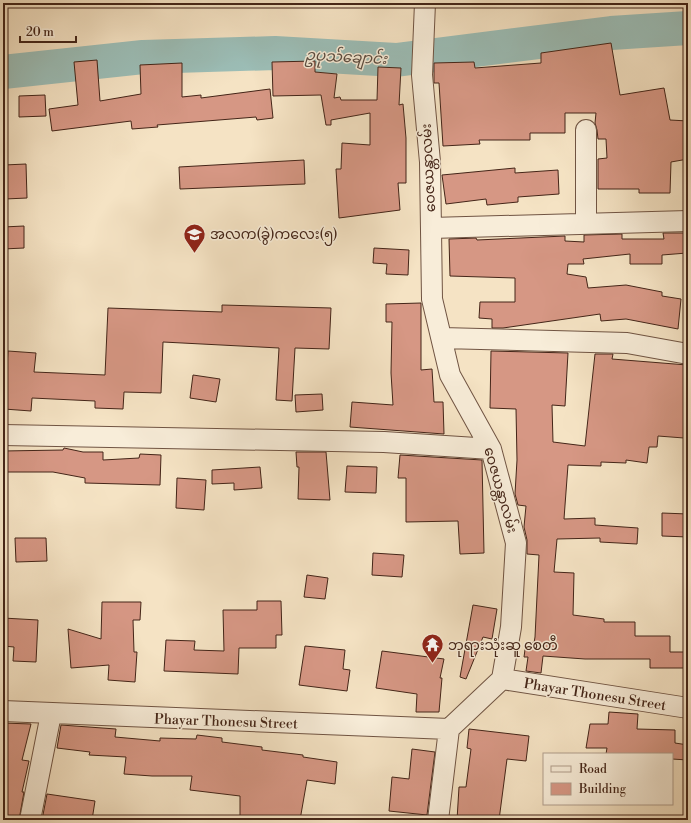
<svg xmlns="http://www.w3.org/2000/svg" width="691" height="823" viewBox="0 0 691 823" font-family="'Libre Bodoni','Noto Sans Myanmar',serif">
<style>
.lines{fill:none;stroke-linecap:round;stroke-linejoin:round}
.river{stroke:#9cbeb7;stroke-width:34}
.building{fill:#d69784;stroke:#442518}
.minor-casing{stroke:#705443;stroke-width:22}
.minor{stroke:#f8edd9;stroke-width:20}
.labels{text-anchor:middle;stroke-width:3;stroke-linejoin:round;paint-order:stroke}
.street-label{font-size:14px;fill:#442518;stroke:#f8edd9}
.poi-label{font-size:14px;fill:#442518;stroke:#f8edd9;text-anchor:start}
.water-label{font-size:15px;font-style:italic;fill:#5a4b40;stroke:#f8edd9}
</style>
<rect width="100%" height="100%" fill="#f5e3c4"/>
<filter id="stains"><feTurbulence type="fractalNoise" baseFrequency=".005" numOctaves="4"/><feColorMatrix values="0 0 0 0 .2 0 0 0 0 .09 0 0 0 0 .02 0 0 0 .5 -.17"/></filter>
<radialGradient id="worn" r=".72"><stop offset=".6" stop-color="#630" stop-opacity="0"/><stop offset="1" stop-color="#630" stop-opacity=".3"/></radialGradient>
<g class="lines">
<path class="river" d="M3 72 143 57 275 53 396 60 611 33 688 28"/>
</g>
<path class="building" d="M611 43 620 95 664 88 670 120 688 121V159L671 162 670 193H639V189H598V159L607 158 606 139H598L597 130 595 123 596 113H565V133H530V140H479L480 144 443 146 439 83H434V63L474 62 475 68 541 63V53Z
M97 60 100 101 141 94 140 65 182 63V97L201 95V98L270 89 273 118 257 120 256 117 157 125 158 127 132 129 131 121 52 131 49 109 78 105 74 62Z
M315 61V72L337 74 334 98 340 97 341 100H377L378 67 401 68 399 105 403 104 406 138V183H398L400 210 339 218 336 169H341L342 143 370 145V113L331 120V125H326L321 95 273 96 272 62Z
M45 95 46 116 19 117V96Z
M304 160 305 184 180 189 179 167Z
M26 164 27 198 5 199 4 165Z
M515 168V173L558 170 559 194 518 197V202L487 205 486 199 446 204 442 175Z
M24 226V248L3 249V227Z
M663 233H685L687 253 662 255V264H630V254L583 259 584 264H568L567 274 586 277 588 288 626 285 662 292V296L681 299 678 329 626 319 601 321 600 314 503 328H492V319L479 318 480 302H515V278L450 276 449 239 476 238 477 240 565 236V241L584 242V235L622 234V239H664Z
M374 248 409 250 408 275 386 274 387 264 373 263Z
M421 303V370L432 369 434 402H443L444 434 350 427 352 402 393 405 391 373 392 322H386V304Z
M222 305 331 308 329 349 295 348 292 401 276 400 279 348 163 342 161 393 124 392 123 409 95 408V401L32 398 31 411 4 409 8 351 36 353 34 372 105 375 108 308 222 312Z
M491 351 568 353 565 406 552 405 553 442 585 446 595 354H613L612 359 687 365 684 438 658 436 657 447H649L647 463 626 460V463L601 462V466L568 465 564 519 595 518V525L638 528 637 544 600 542V538L557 539 554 572 574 573 573 615 604 619V622H635V636H670V652H688V668H650V659H585L543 656 541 673 526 671 528 657H524L526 642 534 643 535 637 539 555 527 554V540L524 527 526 506 518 505 515 494 517 460 516 409 490 408Z
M193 375 220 379 216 402 190 398Z
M322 394 323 410 296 412 295 395Z
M64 448 83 452H103V460L139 458 140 454 161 455 160 485 85 483V478L53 472H3V451L63 450Z
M296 452H326L330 500 298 499 299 467H297Z
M400 455 482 460 484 553 460 554 458 521 406 522V478H398Z
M347 466 377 467 376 493 345 492Z
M260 467 262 488 234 490V483L212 484V470Z
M177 478 206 480 204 510 176 508Z
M662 513 688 514V537L662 536Z
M15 538H46L47 561 16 562Z
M373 553 404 555 402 577 372 575Z
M307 575 328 578 325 599 304 597Z
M257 601H281L282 635H276V648H239L238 674 164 671 166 640 195 641 194 650 224 651 223 610H257Z
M102 602H141L140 620H133L134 652H137L135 682 108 680 109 665 71 668 68 629 101 639Z
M473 605 497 609 492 639 483 637 466 679 460 677Z
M3 618 38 620 36 662 13 661 14 647 3 646Z
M305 646 345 650 343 669 350 670 347 691 299 685Z
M382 651 444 659 440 678H442L439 712H416L417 694 376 688Z
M609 712 638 714 637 729 675 730V743L688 745V760L672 759V754H606L607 748H586L590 724H608Z
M3 723 31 724 22 760 29 761 22 792H24L19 820H3Z
M61 725 116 729 115 737 160 741V738L196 739 197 735 222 738V742L262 747V750L303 755V757L337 762 335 784 307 780 300 820H260L261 816H240V796L190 790 192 776H152L124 774 126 757 89 755 90 752 57 748Z
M469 729 529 736 526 761 507 759 499 820H457L459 787H466L471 749 467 748Z
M412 749 435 752 427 815 389 811 392 777 409 779Z
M47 794 95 801 92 820H42Z"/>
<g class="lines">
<defs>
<path id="minor" d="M425 3 422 75 430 162 432 299 450 375 491 449 516 543 511 627 502 679 449 729 438 820
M586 224V130
M431 228 688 221
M442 338 627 343 688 354
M3 435 384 442 491 449
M502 679 688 708
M3 711 449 729
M30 820 51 714"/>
</defs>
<use href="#minor" class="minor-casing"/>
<use href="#minor" class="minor"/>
</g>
<defs>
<symbol id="school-pin" viewBox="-11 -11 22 30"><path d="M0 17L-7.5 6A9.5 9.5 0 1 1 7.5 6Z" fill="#8f2418" stroke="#f8edd9"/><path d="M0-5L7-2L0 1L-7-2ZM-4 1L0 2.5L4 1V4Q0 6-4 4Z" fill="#fff"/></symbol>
<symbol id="temple-pin" viewBox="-11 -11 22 30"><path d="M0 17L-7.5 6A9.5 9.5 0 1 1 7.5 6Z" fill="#8f2418" stroke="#f8edd9"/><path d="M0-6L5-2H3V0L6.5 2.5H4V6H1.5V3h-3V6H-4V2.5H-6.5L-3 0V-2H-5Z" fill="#fff"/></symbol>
</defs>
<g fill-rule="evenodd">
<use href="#school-pin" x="182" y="222" width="25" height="34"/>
<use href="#temple-pin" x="420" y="632" width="25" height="34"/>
</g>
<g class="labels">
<g class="street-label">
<text transform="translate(428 168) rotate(-93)" y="5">ဝေဇယန္တာလမ်း</text>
<text transform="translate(501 490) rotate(74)" y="5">ဝေဇယန္တာလမ်း</text>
<text transform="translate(595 694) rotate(9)" y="5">Phayar Thonesu Street</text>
<text transform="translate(226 721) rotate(2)" y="5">Phayar Thonesu Street</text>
</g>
<g class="poi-label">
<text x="210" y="239">အလက(ခွဲ)ကလေး(၅)</text>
<text x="448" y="650">ဘုရားသုံးဆူ စေတီ</text>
</g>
<g class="water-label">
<text transform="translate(346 57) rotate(3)" y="5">ဥပုသ်ချောင်း</text>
</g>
</g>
<rect width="691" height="823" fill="none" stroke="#f5e3c4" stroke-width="16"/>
<rect x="4" y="4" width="683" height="815" fill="none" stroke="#442518" stroke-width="2"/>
<rect x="8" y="8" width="675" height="807" fill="none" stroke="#442518"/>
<rect x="543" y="753" width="130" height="52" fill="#f8edd9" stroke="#b09d8c"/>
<rect x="551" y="766" width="20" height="6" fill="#f8edd9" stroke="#b09d8c"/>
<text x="579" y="773" font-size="12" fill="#442518">Road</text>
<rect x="551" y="783" width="20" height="12" fill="#d69784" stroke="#b09d8c"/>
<text x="579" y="793" font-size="12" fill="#442518">Building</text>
<path d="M20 36v6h56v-6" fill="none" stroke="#442518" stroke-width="2"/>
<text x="26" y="36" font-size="12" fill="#442518" stroke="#f8edd9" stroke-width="3" paint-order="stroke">20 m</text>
<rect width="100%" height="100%" filter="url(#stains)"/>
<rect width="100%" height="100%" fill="url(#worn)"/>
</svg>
